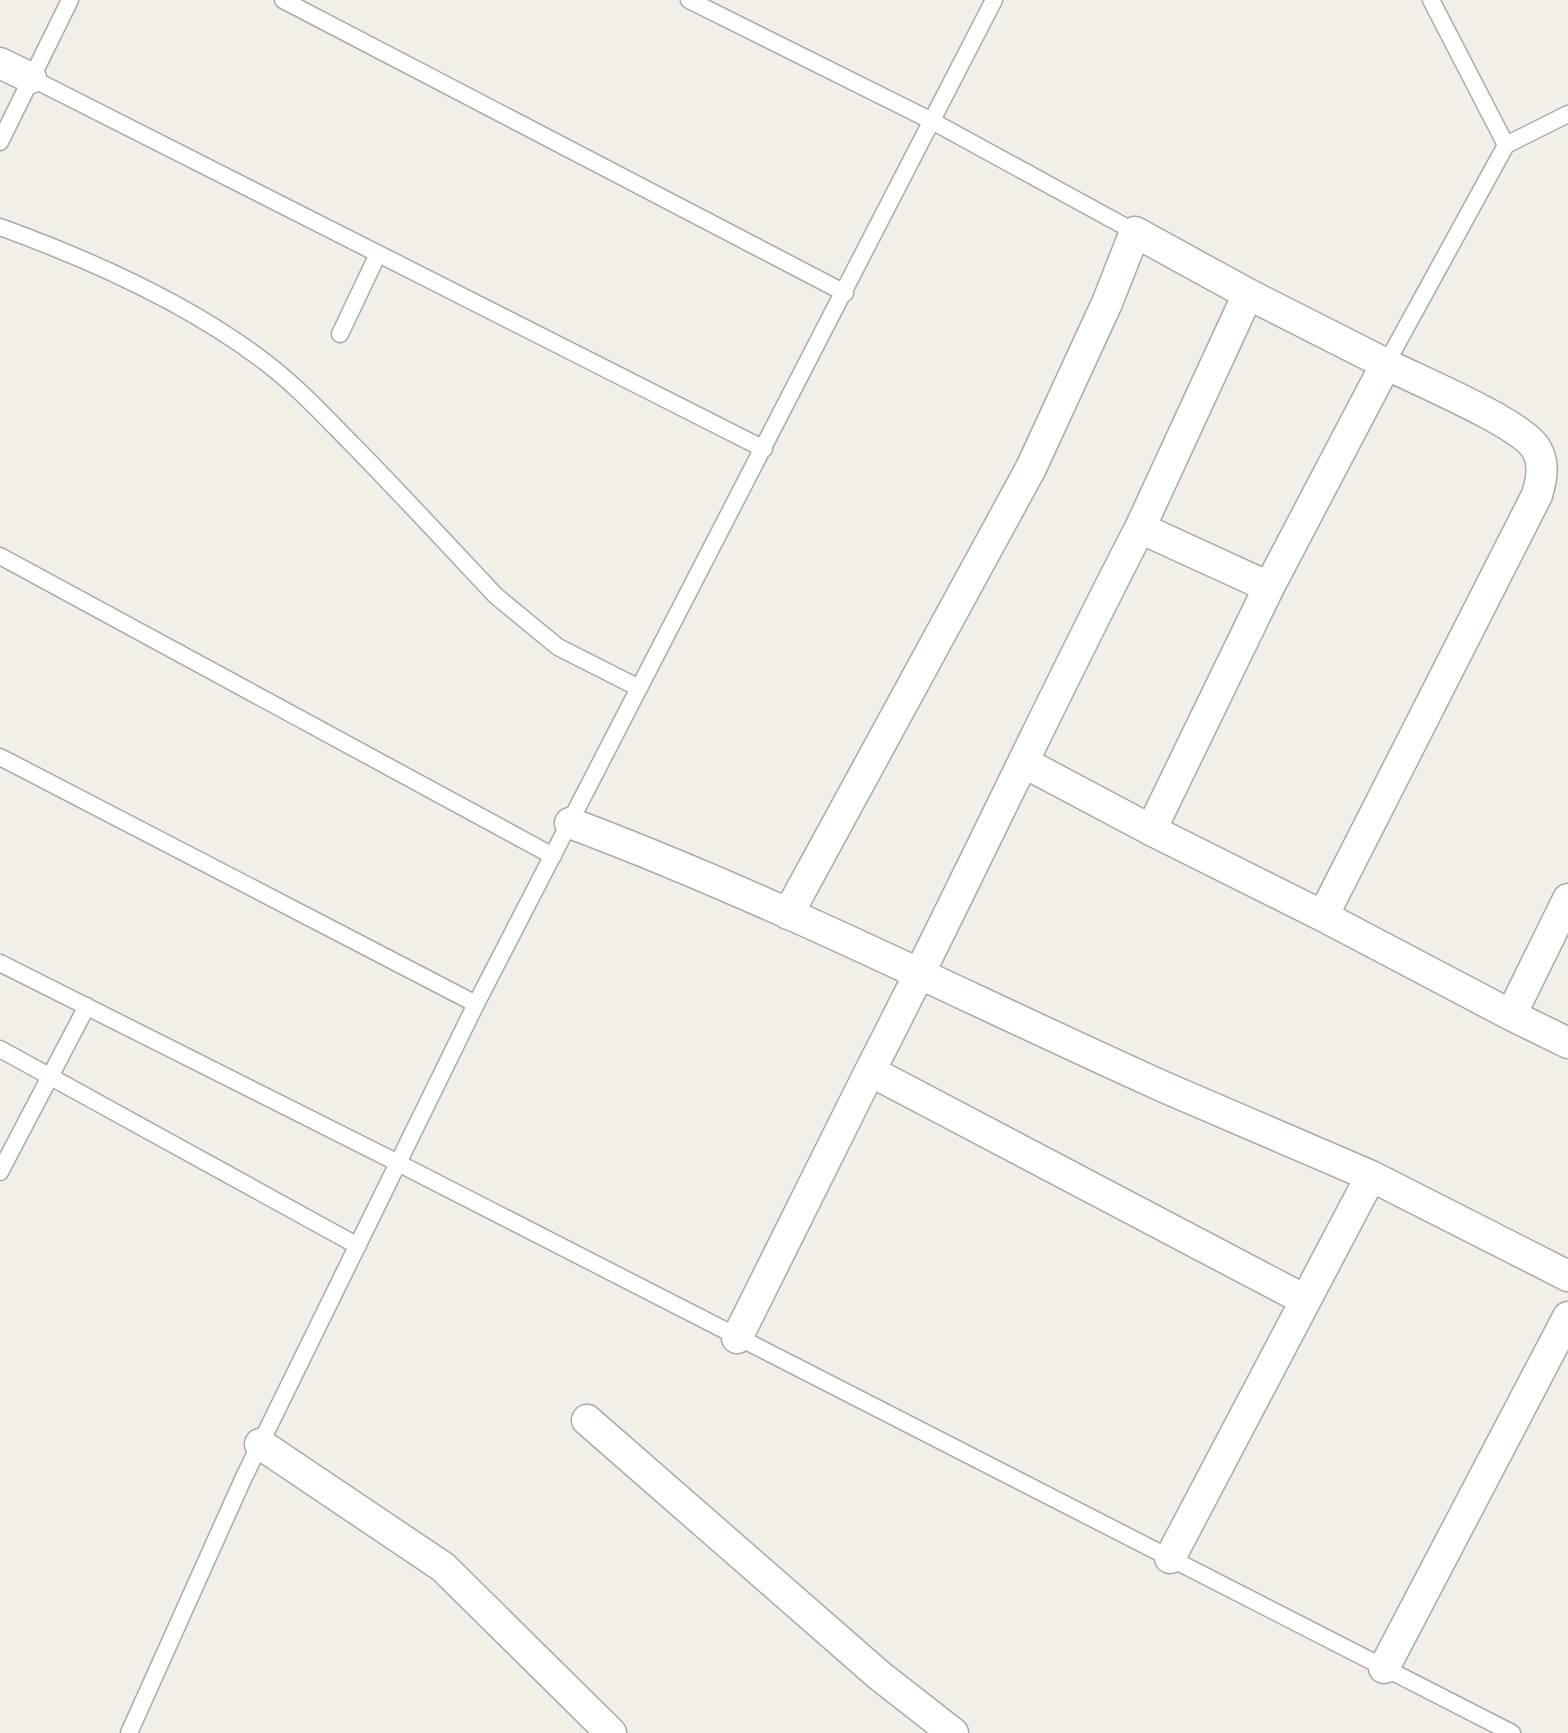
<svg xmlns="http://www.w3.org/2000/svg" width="1568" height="1733" viewBox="0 0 1568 1733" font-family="'Archivo Narrow',sans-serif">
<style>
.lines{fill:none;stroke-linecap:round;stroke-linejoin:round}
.lane-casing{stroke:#a9a9a9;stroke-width:19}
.street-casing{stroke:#a9a9a9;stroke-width:33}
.lane{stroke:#fff;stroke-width:16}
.street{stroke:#fff;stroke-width:30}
</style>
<rect width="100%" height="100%" fill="#f2efe9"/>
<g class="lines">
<defs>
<path id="lane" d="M283 0 845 293
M689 0 932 121 1135 232
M1431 0 1506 145
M31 78 764 449
M0 142 70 0
M0 227C91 260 188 303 265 362 298 387 325 417 354 446 402 495 449 546 496 596L558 647 639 688
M340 334 378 254
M1386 364 1506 145 1568 114
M0 556 553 856
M0 757 476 1004
M0 963 398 1163 1512 1733
M0 1049 358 1246
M0 1172 87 1006
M129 1733 244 1477 476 1004 994 0"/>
<path id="street" d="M0 63 31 78
M1386 364 1248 294 1140 528 1269 587 1386 364C1417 380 1518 422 1535 447 1545 462 1542 478 1537 495L1323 916 1511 1015
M1023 762 1151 830 1323 916
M570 823C773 899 966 998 1164 1087 1233 1117 1302 1146 1371 1176
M1151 830 1269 587
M1568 899 1511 1015 1568 1043
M788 914 1031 468 1107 303 1135 232 1248 294
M870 1071C963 891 1047 707 1140 528
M737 1338 870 1071 1305 1300
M587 1420 880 1676 953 1733
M260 1444 443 1567 611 1733
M1170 1558 1371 1176 1568 1276
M1384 1668 1568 1317"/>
</defs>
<use href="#lane" class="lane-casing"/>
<use href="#street" class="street-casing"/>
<use href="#lane" class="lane"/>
<use href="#street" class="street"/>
</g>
</svg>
